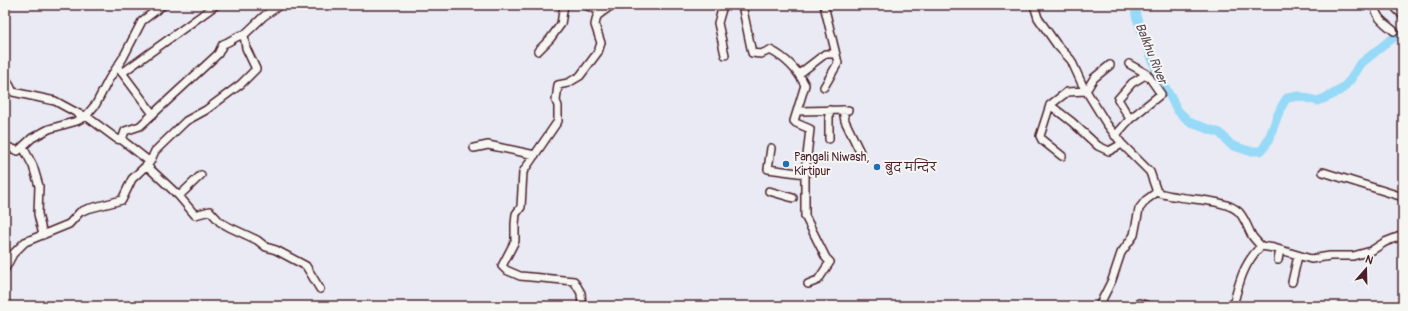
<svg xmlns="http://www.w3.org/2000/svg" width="1408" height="311" viewBox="0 0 1408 311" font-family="Pangolin,'Playpen Sans Deva',sans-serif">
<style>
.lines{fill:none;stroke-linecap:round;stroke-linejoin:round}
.river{stroke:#96daf8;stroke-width:9}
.minor-casing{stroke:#4a1f2b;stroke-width:10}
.minor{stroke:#f6f6f2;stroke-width:7}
.poi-dot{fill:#1f6fb2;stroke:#f6f6f2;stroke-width:1.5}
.labels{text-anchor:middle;stroke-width:4;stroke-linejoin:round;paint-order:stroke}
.poi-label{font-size:12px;fill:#4a1f2b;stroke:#f6f6f2;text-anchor:start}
.water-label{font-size:13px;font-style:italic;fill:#5d4e5e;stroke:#f6f6f2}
</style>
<rect width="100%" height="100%" fill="#e9eaf3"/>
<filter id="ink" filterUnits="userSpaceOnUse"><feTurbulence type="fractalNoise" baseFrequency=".025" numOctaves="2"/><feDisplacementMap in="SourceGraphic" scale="8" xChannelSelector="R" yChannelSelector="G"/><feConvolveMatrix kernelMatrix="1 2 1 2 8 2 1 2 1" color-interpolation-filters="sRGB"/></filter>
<g filter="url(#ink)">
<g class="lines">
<path class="river" d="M1135 5 1136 16 1157 72 1178 111 1191 123 1220 133 1231 145 1249 151H1261C1274 137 1274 114 1287 98L1299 96 1317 101 1328 97 1342 89 1351 79 1359 65 1389 41 1403 32"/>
<defs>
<path id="minor" d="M585 5 602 12
M720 5 722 9 718 23 725 55
M742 5 752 53 761 54 770 50C786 58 797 69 805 85L794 121 796 123 810 129 805 174V216L826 258 830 262 818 280 808 284
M1034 5 1038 18 1057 45 1071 60 1082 84 1106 123 1122 144 1150 172 1157 192C1178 201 1224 197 1239 212 1245 219 1247 226 1251 234 1253 238 1257 242 1261 246
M1375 5C1375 18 1385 23 1394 31
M1393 5 1403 16
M538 51 550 39 561 24 564 5
M1110 65 1094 78 1086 91 1067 92 1050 105 1072 122 1098 146 1109 151 1122 144
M120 70 153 114
M122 73 216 5
M799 74 825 54H835
M5 76 13 92 55 101 79 114 86 116 117 139 122 140
M824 87 838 63 824 5
M1050 105 1040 136 1042 140 1062 156
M829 110V139
M843 110 845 121 860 152
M799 111 848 110
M1130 119 1118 99 1132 83 1147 74
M1115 136 1130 119 1161 94 1147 74 1129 64
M5 146 18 151 32 138 49 129 77 121 86 116 96 104 109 79 123 58 142 21 163 5
M23 147 33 166 39 186 38 214 43 235
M474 148 488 145 535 155
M771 148 768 169 805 174
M150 162 122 140 125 131 140 126 218 54 223 44C231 42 236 35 244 35L264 16 280 5
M147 166 179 196 195 215 210 211 220 222 229 227 257 240 266 247 276 250 306 266 320 289
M1323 172 1403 197
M769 191 793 198
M179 196 201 175
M1278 260 1280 250
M5 269 13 254 25 242 69 224 80 212 87 209 122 200 132 179 150 162 155 151 186 121 206 110 241 84 256 69 246 48 244 35
M1292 282 1298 256
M582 306 581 293 574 281 520 276 506 270 502 266 515 241V224L516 214 521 207 523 172 558 121V106L556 101 558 85 568 83 580 76 598 52 601 43 595 25 597 16 612 5
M1099 306 1112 280 1121 253 1134 235 1139 209 1146 200 1157 192
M1135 306 1139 303 1149 306
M1233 306C1239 283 1243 264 1261 246L1274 248 1311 259 1330 256H1353L1371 251 1385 242 1403 235"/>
</defs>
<use href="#minor" class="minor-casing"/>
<use href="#minor" class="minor"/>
</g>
</g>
<g class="poi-dot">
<circle cx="786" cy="164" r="4"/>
<circle cx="877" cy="167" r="4"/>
</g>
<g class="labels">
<g class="poi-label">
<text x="794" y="161">Pangali Niwash,<tspan x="794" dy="14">Kirtipur</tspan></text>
<text x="885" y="171">बुद मन्दिर</text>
</g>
<g class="water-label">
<text transform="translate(1152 53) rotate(68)" y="5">Balkhu River</text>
</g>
</g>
<rect width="1408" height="311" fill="none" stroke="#f6f6f2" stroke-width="20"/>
<rect x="10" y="10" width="1388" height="291" fill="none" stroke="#4a1f2b" stroke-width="1.5" filter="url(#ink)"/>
<g transform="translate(1366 269) rotate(20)" stroke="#f6f6f2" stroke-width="3" paint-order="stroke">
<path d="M0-3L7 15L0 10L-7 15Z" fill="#4a1f2b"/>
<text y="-6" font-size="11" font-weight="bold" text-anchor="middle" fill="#4a1f2b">N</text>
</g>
</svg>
